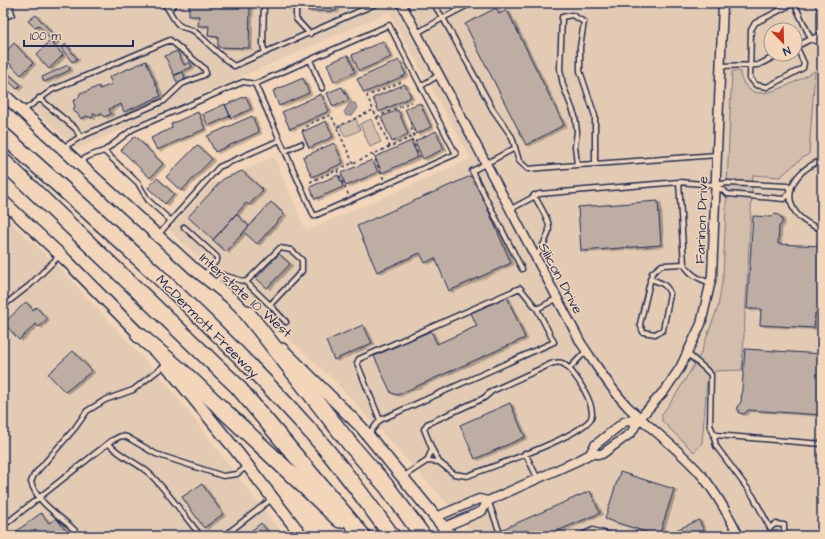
<svg xmlns="http://www.w3.org/2000/svg" width="825" height="539" viewBox="0 0 825 539" font-family="'Architects Daughter',sans-serif">
<style>
.built{fill:#e3cab2;fill-rule:evenodd}
.green{fill:#d3beac;stroke:#777685}
.water{fill:#a99d9a;stroke:#707182}
.building{fill:#beada3;stroke:#1b2f5e;filter:url(#shadow)}
.lines{fill:none;stroke-linecap:round;stroke-linejoin:round}
.service-casing{stroke:#1b2f5e;stroke-width:7}
.minor-casing{stroke:#1b2f5e;stroke-width:11}
.secondary-casing{stroke:#1b2f5e;stroke-width:14}
.motorway-casing{stroke:#1b2f5e;stroke-width:18}
.path{stroke:#1b2f5e;stroke-width:1.5;stroke-dasharray:3 3;stroke-linecap:butt}
.service{stroke:#f3d6b9;stroke-width:4}
.minor{stroke:#f3d6b9;stroke-width:8}
.secondary{stroke:#f3d6b9;stroke-width:11}
.motorway{stroke:#f3d6b9;stroke-width:15}
.labels{text-anchor:middle;stroke-width:3;stroke-linejoin:round;paint-order:stroke}
.street-label{font-size:14px;fill:#1b2f5e;stroke:#f3d6b9}
</style>
<defs>
<filter id="shadow"><feDropShadow dx="3" dy="1.5" stdDeviation="0" flood-color="#0004"/></filter>
</defs>
<rect width="100%" height="100%" fill="#f3d6b9"/>
<filter id="ink" filterUnits="userSpaceOnUse"><feTurbulence type="fractalNoise" baseFrequency=".025" numOctaves="2"/><feDisplacementMap in="SourceGraphic" scale="8" xChannelSelector="R" yChannelSelector="G"/><feConvolveMatrix kernelMatrix="1 2 1 2 8 2 1 2 1" color-interpolation-filters="sRGB"/></filter>
<g filter="url(#ink)">
<path class="built" d="M3 3H822V536H477L334 380 169 230 211 184 274 157 306 231 471 159 389 12 77 149 3 81ZM771 30H795V54H771Z
M3 215 62 270 166 383 284 536H3Z"/>
<path class="green" d="M732 71H740C740 77 742 81 745 85 759 106 799 79 815 71L809 154 801 159 780 177 753 175 742 370 715 371 707 382 702 443 694 452 662 421V414L677 393 700 355 718 307 723 276Z
M356 119 360 130 345 137 340 126Z
M371 119 381 142 370 147 360 124Z"/>
<path class="water" d="M350 103H355L358 108 353 115 346 116 344 112Z"/>
<path class="building" d="M189 3H227V7H250L249 48 218 47V37L208 36 209 26H198L199 16H189Z
M308 3H337L336 11H308Z
M450 3H464L453 9Z
M814 3H822V12L819 14Z
M496 8 499 14 507 10 564 125 526 145 465 24Z
M36 15 58 40 54 44 38 25 35 28 28 21Z
M50 41 63 55 49 69 36 55Z
M383 41 391 57 359 71 352 55Z
M14 43 33 63 21 75 3 57V55Z
M66 44 77 59 72 62 61 48Z
M177 51 184 65 190 62 192 67 174 75 165 56Z
M348 55 355 72 334 82 327 64Z
M399 60 406 75 364 93 357 79Z
M146 61 161 96 124 112 121 104 109 109 111 114 104 117 101 113 97 115 94 113 92 118 86 116 81 119 78 114 73 111 75 106 73 101 78 98 81 92 83 93 99 86 100 89 112 84 109 77Z
M68 65 70 70 44 82 42 77Z
M4 70 21 85 17 89 3 76Z
M183 72 185 79 177 82 174 76Z
M303 78 309 93 279 106 273 91Z
M405 84 411 97 379 112 373 98Z
M342 87 349 100 333 107 327 93Z
M321 94 329 111 290 129 282 112Z
M246 96 251 109 231 118 225 105Z
M420 103 431 127 416 134 405 109Z
M225 104 230 116 208 126 203 114Z
M398 110 408 134 392 142 381 117Z
M198 112 205 129 157 150 151 138 172 128 171 124Z
M252 116 259 132 215 152 207 136Z
M326 121 333 137 309 148 302 132Z
M436 131 444 149 423 159 415 141Z
M135 136 163 164 150 178 121 150Z
M411 141 418 157 382 173 375 157Z
M334 143 343 163 312 177 303 157Z
M197 145 212 159 181 191 166 177Z
M372 160 378 172 346 186 341 173Z
M242 171 263 190 249 205 246 203 213 240 188 217 223 179Z
M338 175 343 187 315 199 310 187Z
M473 175 511 263 449 291 435 258 425 263 420 253 377 272 357 226Z
M157 178 174 194 165 204 148 188Z
M658 201 661 245 581 251 578 207Z
M271 202 284 214 257 244 244 232Z
M236 214 249 226 226 252 213 240Z
M775 214 779 215 782 219V223L779 226 778 244 822 246V313H815L814 328 760 325 761 309H747L753 216 772 217Z
M279 254 290 264 267 288 256 278Z
M507 297 525 338 397 395 391 393 374 356 431 331 437 344 477 326 471 313Z
M26 302 33 310 36 307 47 319 39 327 36 324 19 340 4 323Z
M363 325 372 343 334 360 326 341Z
M745 349 822 354V415L748 410 744 414 739 413 737 407 741 402Z
M73 351 92 371 65 392 48 374Z
M510 403 525 437 475 459 460 425Z
M620 472 674 489 659 536 605 519Z
M202 484 223 514 204 528 182 497Z
M590 491 600 513 545 536H507L503 529Z
M41 513 49 523 56 518 70 536H10Z
M699 520 706 536H668L667 534Z
M261 523 269 533 271 532 275 536H245Z"/>
<g class="lines">
<defs>
<path id="service" d="M163 3C170 9 172 19 179 25 183 29 190 28 194 31 208 42 219 56 234 66L378 3
M264 3 263 45 265 53
M296 3V19L310 34
M433 3 443 18 472 3
M794 3 755 23 751 30 750 78 756 85 767 87 803 68 804 63 796 46
M794 3 811 39 822 34
M169 10 175 3
M3 18 12 14 10 5 8 3
M417 33 443 18 493 110 512 137 519 161 528 169 577 165 575 146 577 132 575 116 563 85 560 69 562 17 572 15 584 22 580 47V71L595 116V164L717 155
M795 47 811 39 822 44
M310 60 322 88
M720 66 758 65 780 54
M421 86 439 75
M39 98 76 129 80 137
M23 111 52 90 170 40 204 68 206 73 204 75 182 84 164 101 80 137 63 148
M822 133 820 161C780 177 780 217 822 229
M515 148 472 171 522 269
M104 151 138 183 148 200 171 221
M285 151 301 144
M79 162 89 156 104 151 133 129 243 82 255 84 389 25 456 154 314 216 255 84
M577 165 595 164
M679 182 684 264C690 275 699 279 711 283
M534 195C551 227 556 225 536 257
M511 209 539 194 679 182 715 185 728 183 788 186 790 193 784 199 728 194 716 186
M184 227 217 257V260L203 276
M158 235 219 167 280 140
M650 279C660 282 667 284 670 294L663 330 655 334 643 332 640 324 652 273 662 265 684 264
M246 282 280 248 291 250 302 260V271L270 305 286 322
M213 284 223 275 246 282 270 305
M3 306 30 285 60 255
M688 353C695 362 704 366 711 375L710 425 713 432 716 435 822 444
M569 369 586 351
M380 420 357 363 359 359 520 288 537 309
M713 432 716 446 753 496 770 528 775 524 784 525V536
M368 435 380 420 554 342 537 309 558 298
M108 443C120 457 137 462 150 474 169 493 184 516 201 536
M432 449 439 462
M525 453 538 479
M404 476 427 461 439 462 454 474 467 476C494 466 574 439 590 420 599 409 574 369 562 363 559 362 556 363 553 363L492 391 484 398 427 424 424 429 432 449 427 461
M489 503 501 536
M3 526 111 441 121 436 127 437 156 454 223 476 237 474 248 466
M80 536C64 517 38 506 31 482L34 475 75 428 87 411 105 400 133 390 165 365
M224 536 273 498
M580 536 593 530 614 536"/>
<path id="minor" d="M401 3 581 343C596 365 609 387 628 407 653 431 682 451 704 478 718 496 729 516 739 536
M590 454H602L631 433 640 418 665 390 680 368 701 324 712 276 723 3
M436 517 479 499 488 501
M444 527 482 511 488 501 579 460 590 454 595 445 624 422 640 418"/>
<path id="secondary" d="M3 94 194 269 232 299 252 319
M3 201 66 260 144 339
M282 349 361 427 451 536
M167 366 234 448 302 536"/>
<path id="motorway" d="M3 135C107 228 211 321 304 424 336 459 364 498 392 536
M3 161 237 386 363 536
M247 313 350 444 387 487 423 536
M139 335 185 374 340 520"/>
</defs>
<use href="#service" class="service-casing"/>
<use href="#minor" class="minor-casing"/>
<use href="#secondary" class="secondary-casing"/>
<use href="#motorway" class="motorway-casing"/>
<path class="path" d="M377 117 411 102
M337 127 373 110
M411 128 414 135 412 140 420 157
M302 131 311 123 331 115 353 163
M390 147 367 96 401 82
M373 154 384 180
M337 170 349 196
M310 182 414 136"/>
<use href="#service" class="service"/>
<use href="#minor" class="minor"/>
<use href="#secondary" class="secondary"/>
<use href="#motorway" class="motorway"/>
</g>
</g>
<g class="labels">
<g class="street-label">
<text transform="translate(701 220) rotate(-88)" y="5">Farinon Drive</text>
<text transform="translate(561 278) rotate(62)" y="5">Silicon Drive</text>
<text transform="translate(246 295) rotate(42)" y="5">Interstate 10 West</text>
<text transform="translate(208 326) rotate(45)" y="5">McDermott Freeway</text>
</g>
</g>
<rect width="825" height="539" fill="none" stroke="#f3d6b9" stroke-width="16"/>
<rect x="8" y="8" width="809" height="523" fill="none" stroke="#1b2f5e" stroke-width="1.5" filter="url(#ink)"/>
<g transform="translate(783 42) rotate(157)"><circle r="19" fill="#f3d6b9" stroke="#9d9395"/>
<path d="M0-3L7 15L0 10L-7 15Z" fill="#c8321e"/>
<text y="-6" font-size="11" font-weight="bold" text-anchor="middle" fill="#1b2f5e">N</text>
</g>
<path d="M24 40v6h109v-6" fill="none" stroke="#1b2f5e" stroke-width="2"/>
<text x="30" y="40" font-size="12" fill="#1b2f5e" stroke="#f3d6b9" stroke-width="3" paint-order="stroke">100 m</text>
</svg>
